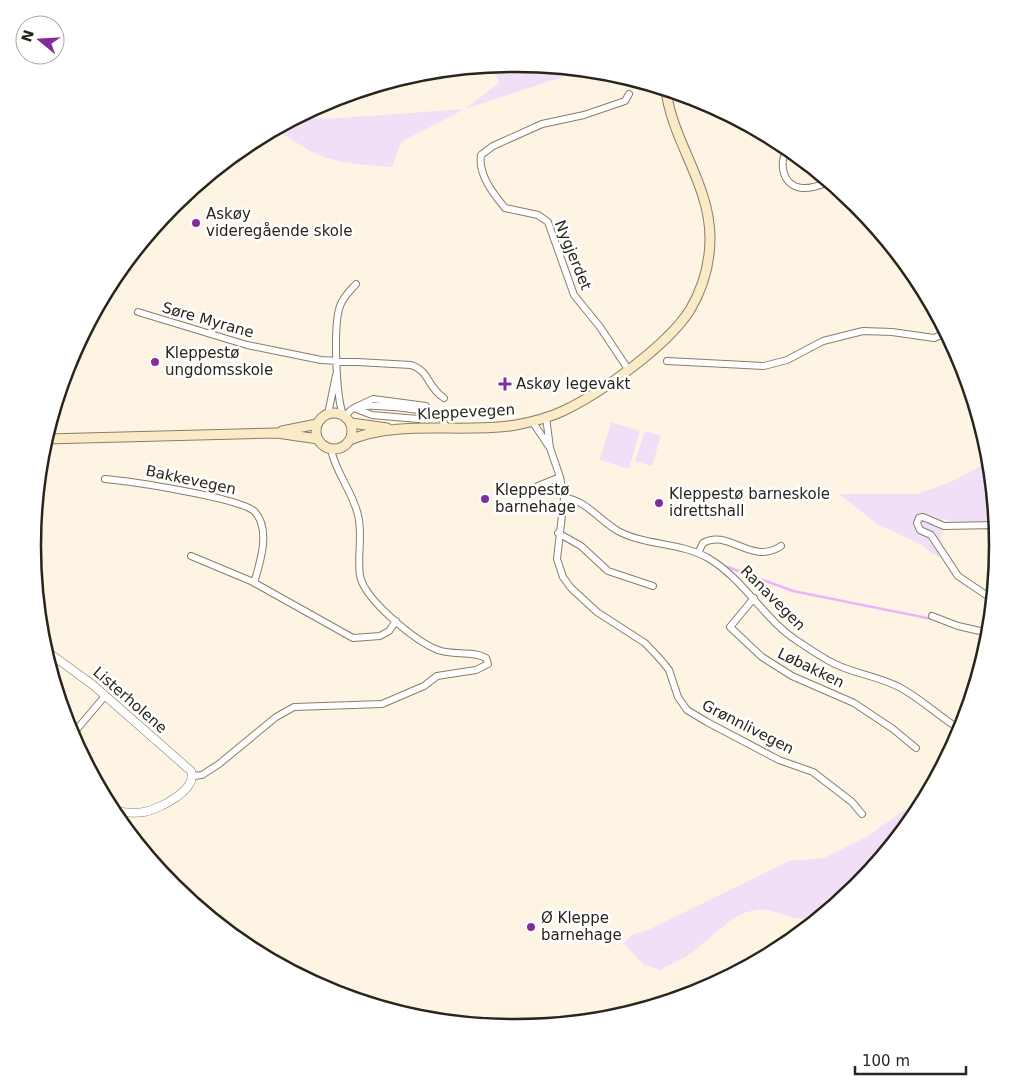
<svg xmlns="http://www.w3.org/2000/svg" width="1030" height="1091" viewBox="0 0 1030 1091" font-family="'DejaVu Sans',sans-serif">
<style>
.green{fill:#f1dff8}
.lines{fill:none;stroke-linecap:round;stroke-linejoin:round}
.stream{stroke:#e9b5fd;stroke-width:2.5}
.minor-casing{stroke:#887d69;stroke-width:8}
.tertiary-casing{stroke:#887d69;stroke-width:9}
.secondary-casing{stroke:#887d69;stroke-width:11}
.minor{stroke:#fff;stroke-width:6}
.tertiary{stroke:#fff;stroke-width:8}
.secondary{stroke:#faeac6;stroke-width:9}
.poi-dot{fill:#812d9c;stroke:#fff;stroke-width:2}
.labels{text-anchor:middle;stroke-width:5;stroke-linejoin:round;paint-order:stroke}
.poi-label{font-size:15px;fill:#29251c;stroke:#fff;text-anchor:start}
.street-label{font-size:15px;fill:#29251c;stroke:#fff}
.rim{fill:none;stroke:#29251c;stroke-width:2.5}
</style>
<rect width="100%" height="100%" fill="#fef4e3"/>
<path class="green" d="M515 63 584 70 465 109 401 142 392 167C366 165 338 164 314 153 300 146 289 136 273 130L298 117 326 119 465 109 499 83 493 65Z
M611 422 640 431 629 469 600 460Z
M645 431 661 436 652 466 635 461Z
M985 464 990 468 996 533 943 519 939 558 920 544 877 524 839 494H917L953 481Z
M927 794C910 825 840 918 804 919 789 920 771 907 756 910 730 914 713 937 693 952 683 959 671 964 660 970L644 965 623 943 633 934 648 930 789 861 824 858 868 836Z"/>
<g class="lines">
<path class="stream" d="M722 565 793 591 932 619"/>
<defs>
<path id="minor" d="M788 148C778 162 782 186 802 188 811 189 821 185 829 182
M138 312 247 345 321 360 411 365C430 371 426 386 444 398
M667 361 764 366 787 360 823 341 863 331 892 332 934 338 946 333
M628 369 600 327 574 295 548 222 538 215 505 208C493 193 478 175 481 155L493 146 542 124 584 115 625 101 629 94
M373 399 426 406 427 411 418 419 372 415 354 408Z
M328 414 336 375
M343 415C336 395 333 326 340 306 343 297 350 291 356 284
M345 416C347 414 351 409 354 408 367 402 426 410 440 415L447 429
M546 417 550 448 560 477 564 498 557 559 563 577 571 588 597 612 645 643 661 660 669 670 678 697 687 710 707 722 779 760 813 772 852 802 862 814
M532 421 550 448
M105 479C129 481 242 498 255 512 271 530 260 563 254 583
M538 486 560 477
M564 498C585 499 600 521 618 531 646 546 680 542 708 558 745 580 763 618 796 640 808 648 822 658 835 664 855 674 878 676 899 687 922 699 939 717 961 730
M558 533 581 546 608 571 653 586
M698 553 703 543C728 528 752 566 781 546
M191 556 251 581 353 638 380 636 389 631 396 621
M754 598 730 627 762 657 792 676 854 703 893 729 916 748
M992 599 958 576 931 535 920 530 917 523 919 518 923 517 944 526 995 525
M932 616 958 626 989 633
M68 727 77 729 105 696
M193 776 202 775 219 764 276 717 294 707 382 704 424 686 437 676 476 670 488 664 486 658C471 650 454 656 438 650 415 641 365 600 360 576 357 556 363 534 358 515 352 490 335 472 331 449
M244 944H248"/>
<path id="tertiary" d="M45 650 93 685 191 771C198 790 159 809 144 812 133 814 123 812 112 811"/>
<path id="secondary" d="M316 431a18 18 0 1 1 36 0a18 18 0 1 1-36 0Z
M351 423 387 428
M282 431 317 424
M46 439 277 433 318 439
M350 440C398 419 464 434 516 425 532 422 548 418 563 411 601 393 667 346 690 310 703 288 710 263 710 238 710 184 672 141 666 90"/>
</defs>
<use href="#minor" class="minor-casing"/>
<use href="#tertiary" class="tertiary-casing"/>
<use href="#secondary" class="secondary-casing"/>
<use href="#minor" class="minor"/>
<use href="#tertiary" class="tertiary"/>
<use href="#secondary" class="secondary"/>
</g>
<g class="poi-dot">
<circle cx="196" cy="223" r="5"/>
<circle cx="155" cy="362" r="5"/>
<path d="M502.5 376.5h5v5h5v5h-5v5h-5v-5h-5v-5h5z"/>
<circle cx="485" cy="499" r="5"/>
<circle cx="659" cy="503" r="5"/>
<circle cx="531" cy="927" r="5"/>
</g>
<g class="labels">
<g class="poi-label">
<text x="206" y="219">Askøy<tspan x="206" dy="17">videregående skole</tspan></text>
<text x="165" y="358">Kleppestø<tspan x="165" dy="17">ungdomsskole</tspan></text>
<text x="516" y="389">Askøy legevakt</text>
<text x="495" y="495">Kleppestø<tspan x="495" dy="17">barnehage</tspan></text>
<text x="669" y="499">Kleppestø barneskole<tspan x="669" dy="17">idrettshall</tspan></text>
<text x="541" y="923">Ø Kleppe<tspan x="541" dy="17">barnehage</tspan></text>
</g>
<g class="street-label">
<text transform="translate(573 255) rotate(68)" y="5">Nygjerdet</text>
<text transform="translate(208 320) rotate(16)" y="5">Søre Myrane</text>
<text transform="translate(466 412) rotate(-3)" y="5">Kleppevegen</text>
<text transform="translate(191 480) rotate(12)" y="5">Bakkevegen</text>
<text transform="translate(773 598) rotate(45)" y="5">Ranavegen</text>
<text transform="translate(811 668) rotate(26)" y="5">Løbakken</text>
<text transform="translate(130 700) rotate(41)" y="5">Listerholene</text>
<text transform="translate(748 727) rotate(27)" y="5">Grønnlivegen</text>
</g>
</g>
<path d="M0 0H1030V1091H0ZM514 72H516A473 473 0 0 1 989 545V546A473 473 0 0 1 516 1019H514A473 473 0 0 1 41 546V545A473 473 0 0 1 514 72Z" fill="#fff" fill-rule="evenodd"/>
<path class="rim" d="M514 72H516A473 473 0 0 1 989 545V546A473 473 0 0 1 516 1019H514A473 473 0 0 1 41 546V545A473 473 0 0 1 514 72Z"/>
<g transform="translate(40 40) rotate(288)"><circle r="24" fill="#ffffff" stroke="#a9a8a4"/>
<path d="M0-4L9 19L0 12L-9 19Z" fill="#812d9c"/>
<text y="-8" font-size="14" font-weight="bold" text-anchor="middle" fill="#29251c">N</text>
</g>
<path d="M855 1066v8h111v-8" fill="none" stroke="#29251c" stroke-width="2.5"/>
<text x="862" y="1066" font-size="15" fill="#29251c" stroke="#ffffff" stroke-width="4" paint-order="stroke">100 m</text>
</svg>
